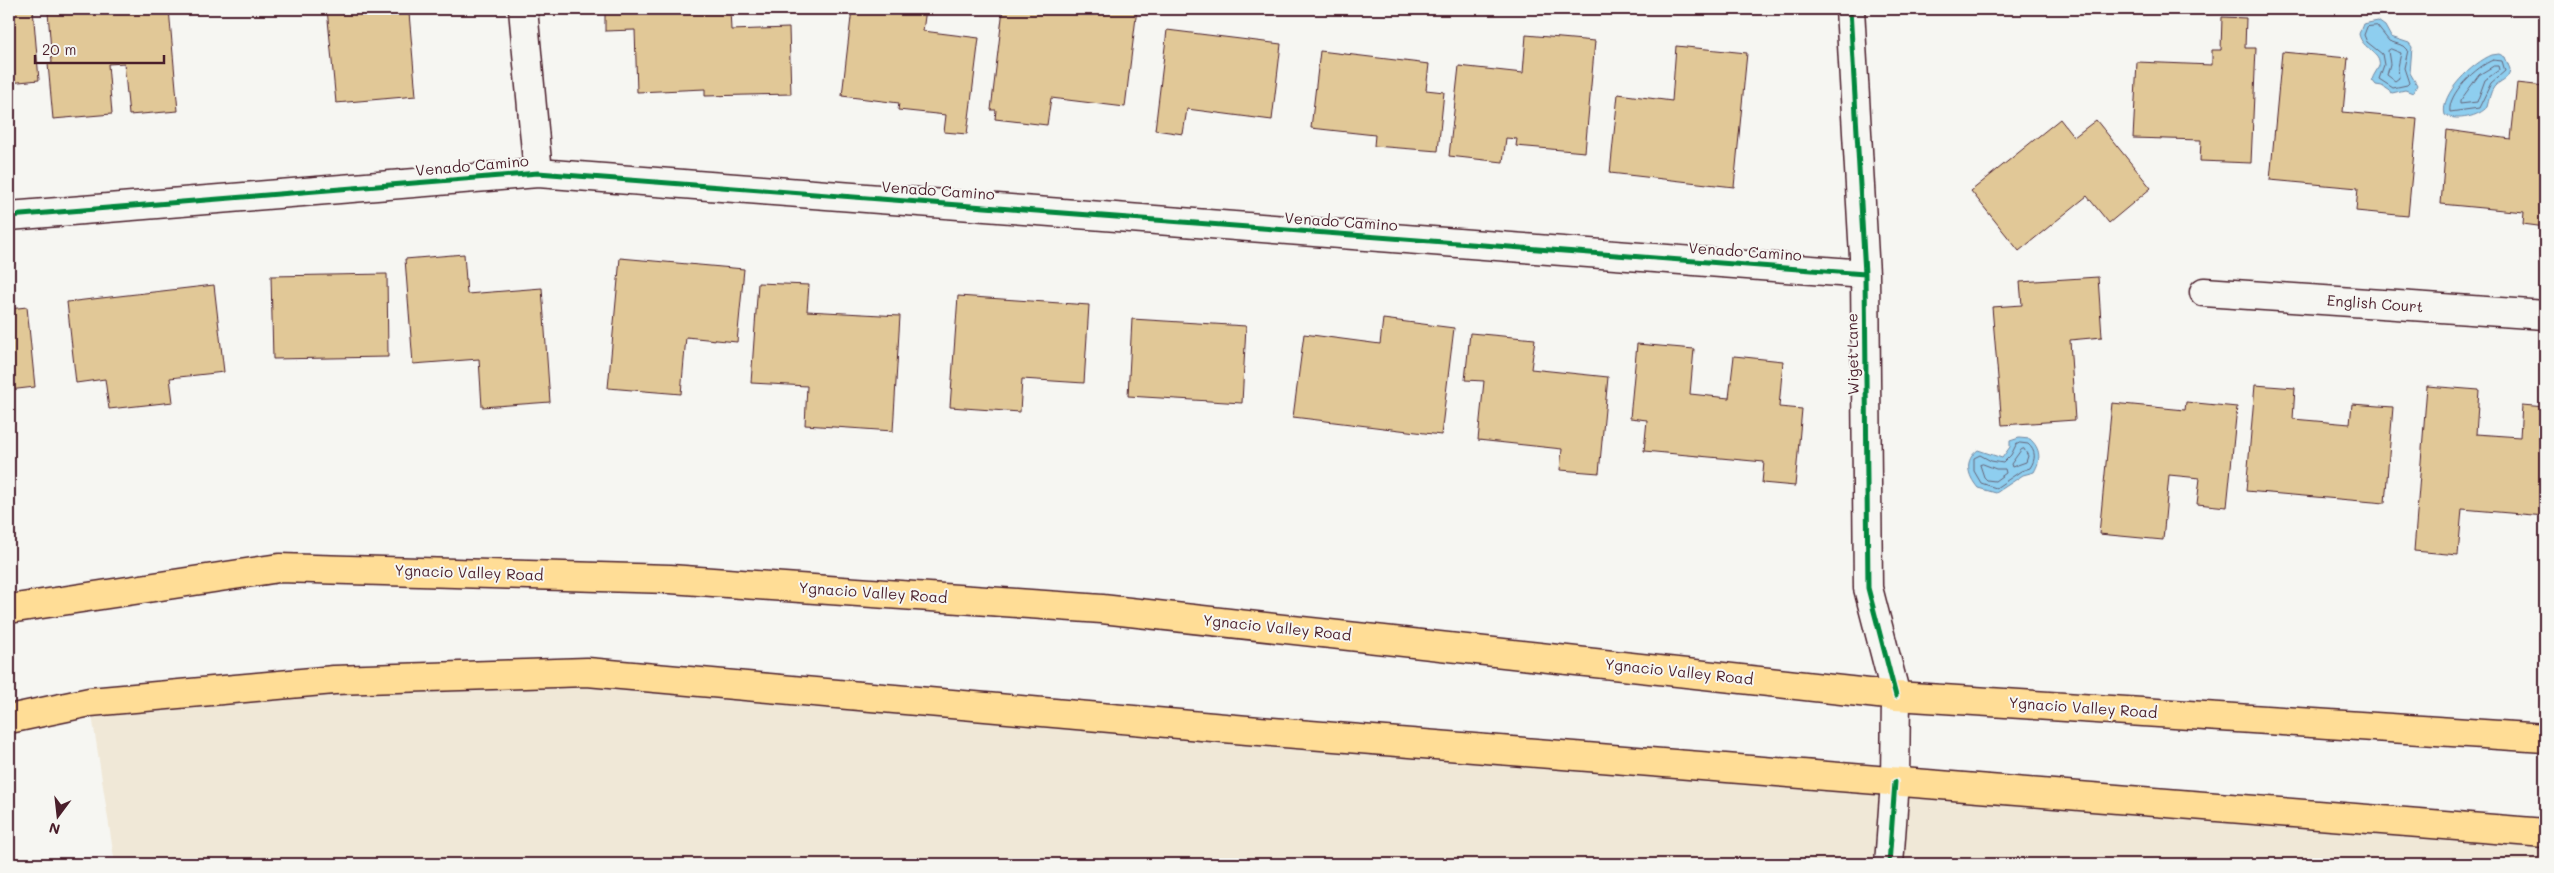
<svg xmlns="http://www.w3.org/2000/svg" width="2554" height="873" viewBox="0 0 2554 873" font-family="Mali,sans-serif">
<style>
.built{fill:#f0e8d7}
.water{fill:#8eceef;stroke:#7388a1}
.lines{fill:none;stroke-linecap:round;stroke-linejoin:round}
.shore{stroke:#656579;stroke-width:1}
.building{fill:#e1c897;stroke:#4a1f2b}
.street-casing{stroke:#4a1f2b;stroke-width:31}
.highway-casing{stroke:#4a1f2b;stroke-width:31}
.street{stroke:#f6f6f2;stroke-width:28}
.highway{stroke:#ffdd96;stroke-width:28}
.cycleway-casing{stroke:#f6f6f2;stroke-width:8}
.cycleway{stroke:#00873e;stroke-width:5}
.labels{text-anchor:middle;stroke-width:4;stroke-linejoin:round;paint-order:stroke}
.street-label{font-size:15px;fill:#4a1f2b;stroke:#f6f6f2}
</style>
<rect width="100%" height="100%" fill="#f6f6f2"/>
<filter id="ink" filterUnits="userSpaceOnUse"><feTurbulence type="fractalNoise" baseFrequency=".02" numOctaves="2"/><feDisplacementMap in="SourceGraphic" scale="10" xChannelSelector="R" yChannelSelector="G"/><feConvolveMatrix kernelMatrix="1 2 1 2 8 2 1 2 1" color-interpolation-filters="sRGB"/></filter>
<g filter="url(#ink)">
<path class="built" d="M587 672 2545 833V864H115L90 702Z"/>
<path class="water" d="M2378 21 2385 26 2391 37 2409 43 2412 47 2410 73 2417 85 2413 93 2405 90 2392 93 2382 86 2376 85 2372 80C2373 75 2377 71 2379 66 2382 51 2362 50 2359 34L2363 24Z
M2492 55 2499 54 2505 57 2510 69C2509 80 2500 80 2494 87 2490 92 2489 100 2487 107 2480 116 2456 122 2445 115 2439 94 2474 62 2492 55Z
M2019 438 2030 439C2041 449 2041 460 2034 472L2023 475 1996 493 1978 488C1967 475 1964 460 1978 450L2002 458 2010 447V441Z"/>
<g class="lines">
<path class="shore" d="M2377 26 2389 41 2404 46 2408 50 2404 68 2409 83 2407 85 2393 88 2379 79 2384 65 2382 54 2367 42 2364 35 2367 27Z
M2391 49 2401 53 2398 67 2399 78 2395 81 2387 75 2390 64 2388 51Z
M2493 60 2502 61 2505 71 2491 83 2479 108 2450 112C2447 94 2477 66 2493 60Z
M2494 66H2498L2499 70 2485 80 2477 102 2460 104V101L2479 75Z
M2020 443 2028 444C2036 451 2036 459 2030 468L2021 471 1996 488 1981 483 1974 471V458L1980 455 1991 461 2003 463 2011 455 2016 445Z
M2024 449 2028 456 2026 462 2012 467 2011 464 2021 450Z
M1983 464 1996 469H2005L2006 473 1995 481 1987 480 1984 477 1980 465Z"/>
</g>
<path class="building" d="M9 9H33L39 80 9 83Z
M93 9H169L178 111 129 115 124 63 108 64 112 114 53 119 48 64 52 63 48 12Z
M327 9H431V11L409 13 416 96 336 103Z
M605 9H730L731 30 789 28 791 94 705 96V89L637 92 635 30 605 31Z
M852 9H926L923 31 979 38 967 134 944 132 946 115 898 110 899 103 842 96Z
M1003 9H1137L1125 107 1051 98 1047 125 995 119 996 110H991Z
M2222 17 2246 18 2245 48H2256L2251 163 2200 161 2201 140 2133 138 2137 62 2212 65V50H2221Z
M1167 30 1281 44 1272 120 1187 109 1183 134 1155 130Z
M1526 35 1595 41 1585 152 1516 146 1517 139 1506 138 1503 162 1449 156 1459 66 1523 73Z
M1676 46 1747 53 1734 187 1610 173 1618 94 1672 101Z
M1320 51 1429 64 1426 90 1444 92 1438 151 1374 146 1375 135 1311 128Z
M2282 52 2348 58 2343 112 2417 119 2408 216 2356 211 2358 188 2270 180Z
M2517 83 2545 86V227L2523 224 2524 212 2441 204 2447 130 2511 139Z
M2060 119 2074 137 2096 120 2151 188 2109 223 2087 196 2019 251 1971 191Z
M464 254 467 294 542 288 550 402 482 407 479 359 413 364 405 259Z
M620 258 744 269 737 342 686 337 681 394 608 388Z
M387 274 388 357 273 359 271 276Z
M2098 277 2102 337 2070 340 2075 420 2002 425 1992 307 2022 305 2020 282Z
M758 283 809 285 807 311 900 316 893 431 805 425 807 386 751 383Z
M214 285 224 372 170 378 173 402 109 409 105 379 76 383 67 302Z
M958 296 1089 305 1084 383 1022 379 1020 412 950 407Z
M27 307 35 387 9 390V309Z
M1132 319 1246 326 1242 403 1128 396Z
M1383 319 1454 328 1441 435 1293 417 1304 334 1380 344Z
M1470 333 1535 339 1531 369 1608 377 1599 473 1560 470 1562 449 1478 440 1484 381 1465 380Z
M1637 344 1694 349 1690 394 1729 398 1734 356 1783 361 1779 407 1802 409 1795 486 1762 483 1764 462 1644 451 1647 420 1630 418Z
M2255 385 2295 388 2293 419 2350 424 2352 404 2393 407 2385 503 2246 491Z
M2427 386 2479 390 2476 434 2520 437 2522 405 2545 407V516L2462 509 2458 555 2414 551Z
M2186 402 2237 407 2227 507 2197 504 2200 478 2169 475 2163 540 2099 534 2112 403 2185 410Z"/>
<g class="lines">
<defs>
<path id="street" d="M523 9 538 173
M1850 9 1865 274 1868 588 1896 696 1895 782 1889 864
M9 216 538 173 1865 274
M2204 292 2545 315"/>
<path id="highway" d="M9 609 279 568 670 579 1102 609 1896 696 2545 738
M9 719 90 702 334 680 587 672 1247 730 2545 833"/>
</defs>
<use href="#street" class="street-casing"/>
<use href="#highway" class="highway-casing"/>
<use href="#street" class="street"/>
<use href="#highway" class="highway"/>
<defs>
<path id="cycleway" d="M1850 9 1865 274 1868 588 1896 696
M9 216 538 173 1865 274
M1889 864 1895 782"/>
</defs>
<use href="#cycleway" class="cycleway-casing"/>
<use href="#cycleway" class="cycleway"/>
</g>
</g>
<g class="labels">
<g class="street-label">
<text transform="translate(472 166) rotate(-5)" y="5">Venado Camino</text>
<text transform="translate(938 191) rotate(4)" y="5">Venado Camino</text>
<text transform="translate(1341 222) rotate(4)" y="5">Venado Camino</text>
<text transform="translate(1745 252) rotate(4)" y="5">Venado Camino</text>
<text transform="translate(2375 304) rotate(4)" y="5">English Court</text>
<text transform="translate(1853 354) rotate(-91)" y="5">Wiget Lane</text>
<text transform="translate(469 573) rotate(2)" y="5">Ygnacio Valley Road</text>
<text transform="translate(873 593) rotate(4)" y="5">Ygnacio Valley Road</text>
<text transform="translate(1277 628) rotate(6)" y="5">Ygnacio Valley Road</text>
<text transform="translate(1679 672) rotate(6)" y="5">Ygnacio Valley Road</text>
<text transform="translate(2083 708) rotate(4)" y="5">Ygnacio Valley Road</text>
</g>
</g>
<rect width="2554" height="873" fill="none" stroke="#f6f6f2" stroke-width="30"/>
<rect x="15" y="15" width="2524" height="843" fill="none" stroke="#4a1f2b" stroke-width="2" filter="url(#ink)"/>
<g transform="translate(58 816) rotate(195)" stroke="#f6f6f2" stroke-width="4" paint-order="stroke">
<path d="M0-4L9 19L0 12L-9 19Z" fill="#4a1f2b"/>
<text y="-8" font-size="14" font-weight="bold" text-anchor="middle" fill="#4a1f2b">N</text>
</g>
<path d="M35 55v8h129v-8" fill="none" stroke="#4a1f2b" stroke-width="2.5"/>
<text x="42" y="55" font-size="15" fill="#4a1f2b" stroke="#f6f6f2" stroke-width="4" paint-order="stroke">20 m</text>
</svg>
